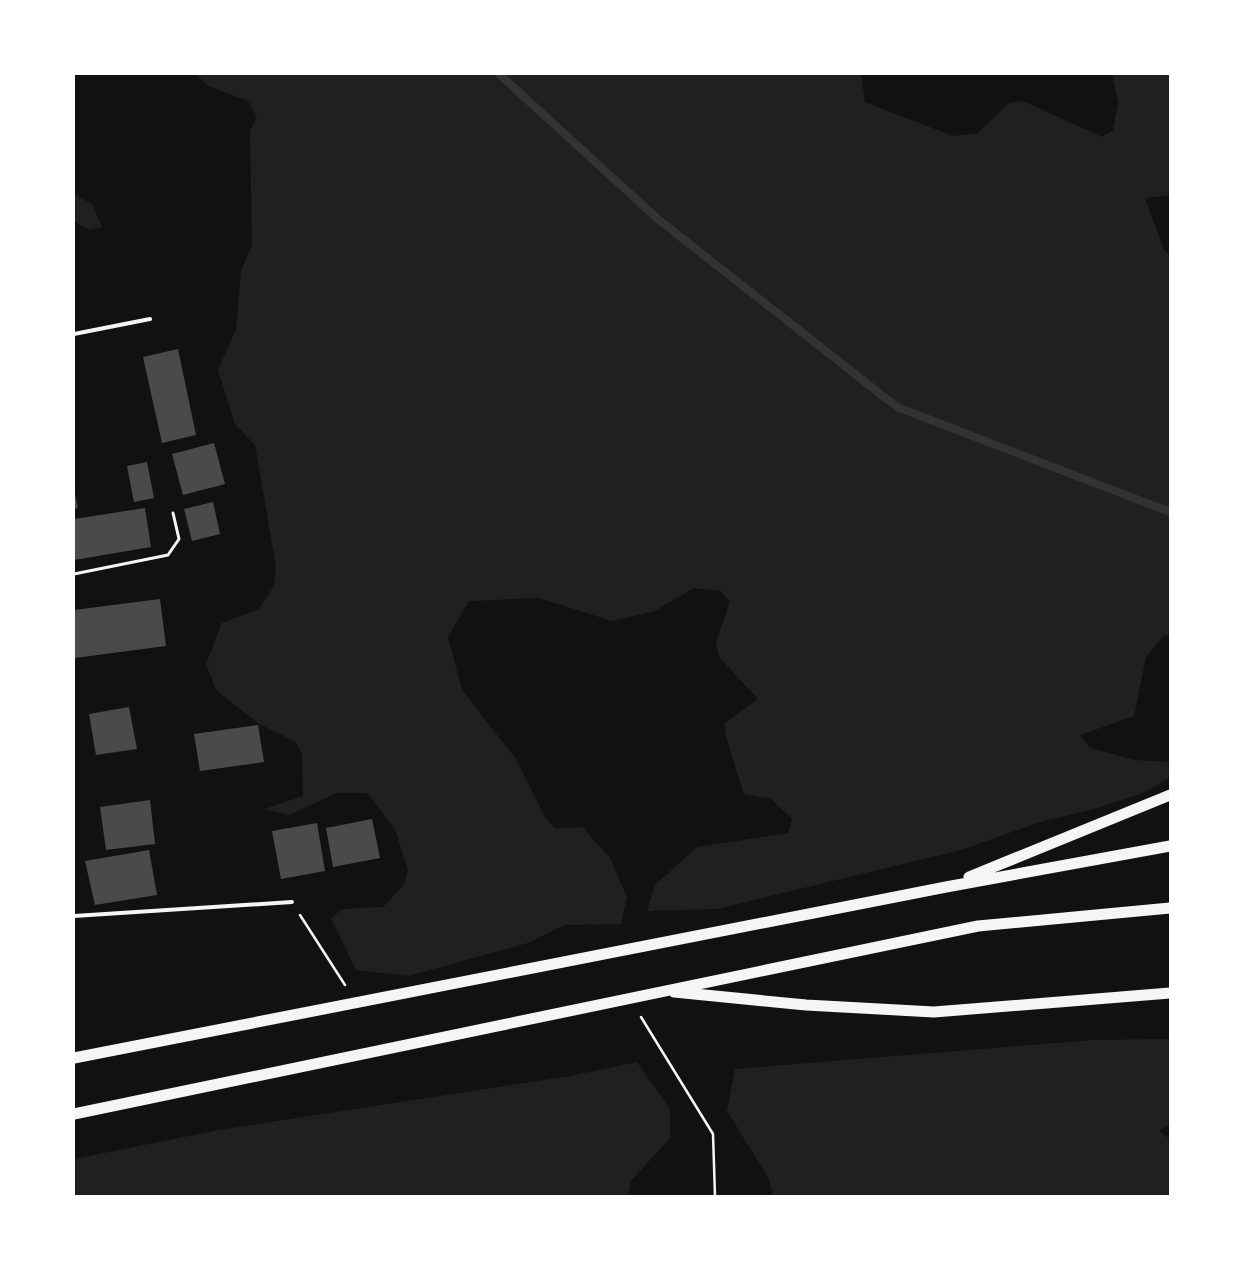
<svg xmlns="http://www.w3.org/2000/svg" width="1244" height="1270" viewBox="0 0 1244 1270" font-family="Georgia,serif">
<style>
.green{fill:#202020}
.lines{fill:none;stroke-linecap:round;stroke-linejoin:round}
.stream{stroke:#333;stroke-width:8}
.building{fill:#4a4a4a}
.path{stroke:#f5f5f5;stroke-width:2.5}
.service{stroke:#f5f5f5;stroke-width:3}
.minor{stroke:#f5f5f5;stroke-width:4}
.trunk{stroke:#f5f5f5;stroke-width:11}
</style>
<rect width="100%" height="100%" fill="#111"/>
<path class="green" d="M196 74H861L865 102 953 136 978 133 1009 103 1023 101 1102 137 1113 130 1118 103 1112 74H1170V195L1145 198 1164 250 1170 255V635H1164L1146 657 1134 716 1080 735 1090 748 1134 760 1170 762V777L1146 792 1094 809 1040 822 961 850 717 909 647 911 655 885 697 847 788 833 792 819 771 799 744 794 726 737 724 724 758 699 719 657 716 642 730 602 721 591 694 588 655 611 612 621 539 598 469 601 448 637 462 690 516 759 546 819 555 828 582 827 610 858 627 897 621 924 564 925 528 943 408 976 356 970 331 918 342 909 383 907 403 886 408 871 395 829 367 793H337L289 815 264 809 303 796 302 755 296 742 259 724 216 690 206 664 222 623 259 609 274 586 276 567 255 445 235 424 218 370 236 329 241 271 252 245 250 131 257 117 248 101 208 86Z
M74 194 92 204 102 227 89 230 74 221Z
M1170 1039V1124L1159 1131 1170 1139V1196H773L769 1179 727 1111 735 1069 1092 1040Z
M637 1062 670 1109V1138L631 1181 628 1196H74V1159L219 1130 570 1076Z"/>
<g class="lines">
<path class="stream" d="M499 74 659 220 897 407 1170 512"/>
</g>
<path class="building" d="M178 349 196 435 162 443 143 357Z
M214 443 225 484 183 495 172 454Z
M147 462 154 498 134 502 127 466Z
M74 490 78 508 74 509Z
M213 502 220 534 192 541 184 509Z
M145 508 151 547 74 560V519Z
M160 599 166 646 75 658 74 648V610Z
M129 707 137 749 96 755 89 714Z
M258 725 264 762 200 771 194 734Z
M150 800 155 844 106 850 100 807Z
M372 819 380 858 333 867 326 828Z
M317 823 325 871 281 879 272 831Z
M149 850 157 895 95 905 85 861Z"/>
<g class="lines">
<path class="path" d="M300 915 345 985
M641 1017 713 1134 715 1196"/>
<path class="service" d="M74 574 168 555 179 539 173 513"/>
<path class="minor" d="M74 334 150 319
M74 916 292 902"/>
<path class="trunk" d="M969 877 1170 795
M674 992 806 1005 934 1012 1170 993
M74 1058 946 887 1170 846
M74 1114 978 926 1170 908"/>
</g>
<rect width="1244" height="1270" fill="none" stroke="#ffffff" stroke-width="150"/>
</svg>
